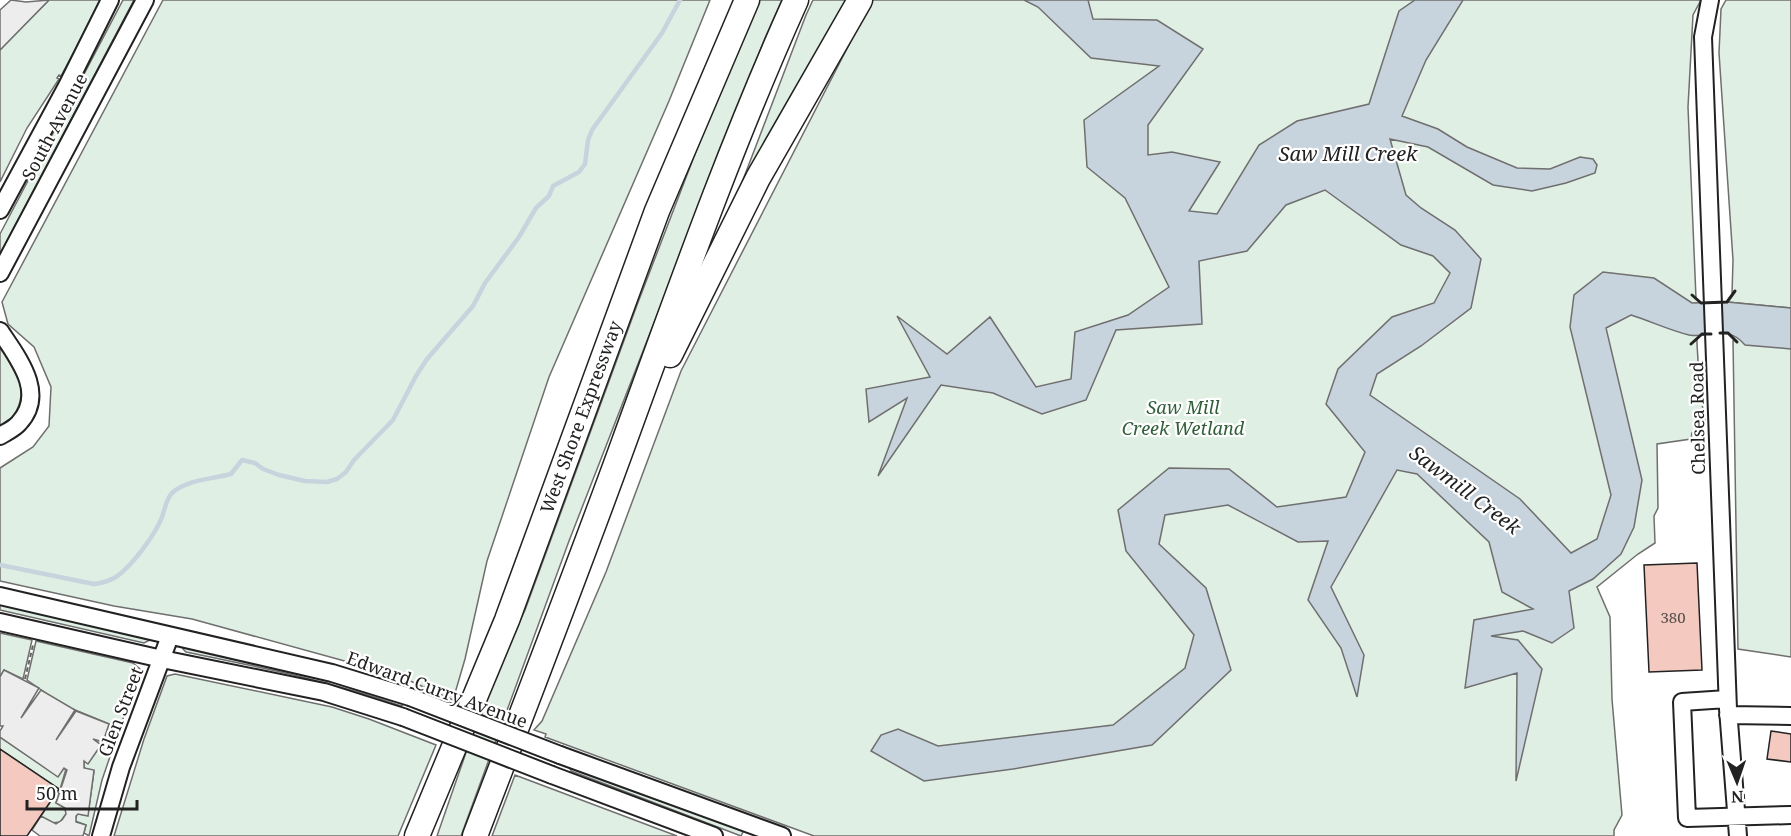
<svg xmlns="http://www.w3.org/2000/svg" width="1791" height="836" viewBox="0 0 1791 836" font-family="'Noto Serif',serif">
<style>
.green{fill:#e0efe3;stroke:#6f6f6f;stroke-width:1.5}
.parking{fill:#ededed;stroke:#6f6f6f;stroke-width:1.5}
.water{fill:#c7d3dd;stroke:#6f6f6f;stroke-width:1.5}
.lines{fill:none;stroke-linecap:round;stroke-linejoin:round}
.stream{stroke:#c7d3dd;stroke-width:4.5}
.building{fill:#f3c9c0;stroke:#222;stroke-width:1.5}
.minor-casing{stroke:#222;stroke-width:20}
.highway-casing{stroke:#222;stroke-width:27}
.path{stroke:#646464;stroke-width:2;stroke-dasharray:4.5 3;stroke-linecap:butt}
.minor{stroke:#fff;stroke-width:16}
.highway{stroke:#fff;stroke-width:24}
.minor-bridge-casing{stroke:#222;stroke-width:20;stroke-linecap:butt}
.minor-bridge{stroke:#fff;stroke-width:16}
.wall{stroke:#222;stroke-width:3}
.labels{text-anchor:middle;stroke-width:4.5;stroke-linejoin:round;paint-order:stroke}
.number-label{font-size:15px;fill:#564c4a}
.street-label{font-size:18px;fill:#222;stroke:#fff}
.park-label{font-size:18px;font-style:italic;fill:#2f5e38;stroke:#fff}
.water-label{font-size:20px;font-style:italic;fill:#222;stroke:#fff}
</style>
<rect width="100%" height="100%" fill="#fff"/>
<path class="green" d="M49 0H102L61 76 59 75 57 78 59 79 27 128 0 182V50Z
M123 0H134L0 254V234Z
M163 0H710L669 101 549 377 487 561 465 659 453 700 399 676 192 619 114 606 0 581V468L33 447 49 426 51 387 34 347 8 324 2 302Z
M759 0H782L765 38 569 541 461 836H437L485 698 525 610 637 305 705 128Z
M813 0H853L736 198 806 15Z
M872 0H1701L1693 15 1688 107 1696 298 1701 303H1696L1697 335 1702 334 1697 339V344L1700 392 1705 421H1702V431L1692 433 1691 439 1657 444 1658 508 1654 516 1655 543 1638 554 1597 587 1610 617 1612 699 1622 815 1614 830V836H814L545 737 546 734 534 730 542 721 606 572 681 371Z
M1726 0H1791V308L1727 302 1732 295 1733 260 1719 53 1721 9Z
M1728 333 1738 337 1791 340V657L1738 649 1733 341 1735 340Z
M0 346C23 374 33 404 0 429Z
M0 602 151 639 150 640 144 643 0 610Z
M0 633 32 640 23 679 4 670 0 677Z
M36 641 133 663 140 669 102 780 89 836 84 833 86 825 75 821 77 814 88 815 94 771 84 768V761L88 763 101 745 91 738 103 742 109 724 63 705 27 680Z
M183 646 292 668 403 702 404 704 401 706C331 681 259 667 186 652L183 649Z
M175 674 332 707 369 719 436 745 398 836H114L144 739 167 676Z
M0 737 58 776 63 769H66L56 803 65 808 66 814 60 822 51 823 41 816 59 789 0 749Z
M569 766 744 830 741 836 571 771Z
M515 775 677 836H492Z"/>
<path class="parking" d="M11 0 26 2 49 0 0 50V10Z
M4 670 39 688 21 718 41 690 75 710 56 740 76 711 109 724 103 742 93 739 101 745 88 764 84 761V768L94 770 88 816 78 814 76 816V822L86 825 83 836H40L32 830 41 816 56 824 62 820 66 814 65 808 56 803 67 770 64 768 58 777 0 737V731L3 726H0V677Z"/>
<path class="water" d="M1024 0H1088L1093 19 1157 20 1203 49 1148 125V155L1172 152 1220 162 1189 211 1217 214 1259 145 1297 121 1369 104 1399 11 1415 0H1463L1426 60 1402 116 1438 129 1467 147 1517 168 1550 169 1580 157 1593 159 1597 165 1595 173 1566 183 1532 191 1493 185 1428 147 1390 139 1406 195 1421 208 1455 230 1481 259 1471 308 1421 346 1377 374 1370 395 1520 499 1571 553 1597 539 1611 495 1570 327 1574 295 1603 272 1654 278 1692 303 1727 302 1791 308V349L1745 345C1726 323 1712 339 1689 335 1669 330 1650 321 1631 315L1606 328 1642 480 1634 527 1621 554 1593 579 1569 591 1574 628 1552 643 1523 631 1491 636 1518 640 1542 669 1516 781 1517 673 1465 688 1474 620 1533 609 1502 592 1489 542 1417 474 1397 470 1331 587 1364 655 1357 697 1341 648 1308 600 1328 541 1298 542 1228 505 1165 515 1159 544 1206 588 1231 670 1152 745 1013 769 924 781 871 751 881 735 898 729 938 746 1113 725 1185 668 1194 635 1126 551 1118 510 1169 468 1229 469 1277 507 1346 497 1365 452 1326 404 1338 369 1392 317 1434 303 1450 273 1433 256 1401 245 1325 190 1286 205 1247 251 1199 261 1202 324 1116 330 1086 400 1042 414 993 393 941 385 878 476 907 398 869 422 866 389 930 377 897 316 947 354 990 317 1036 387 1071 379 1075 332 1128 315 1169 287 1125 198 1087 167 1084 120 1159 66 1091 58 1038 7Z"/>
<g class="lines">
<path class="stream" d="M0 565 94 584C102 583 109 581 116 577 132 566 155 535 162 517 165 509 166 498 173 492 189 479 213 479 231 474L242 460 255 463 263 469 279 475 305 481 327 482 337 479 346 472 354 460 393 420 416 376 427 359 473 306 485 283 519 237 536 208 549 196 553 186 579 172 585 164 588 140 592 130 662 33 680 0"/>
</g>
<path class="building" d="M1697 563 1702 670 1649 672 1644 565Z
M1771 731 1791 734V762L1767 759Z
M0 749 59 789 27 836H0Z"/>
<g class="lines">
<defs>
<path id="minor" d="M1710 0 1703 37 1728 709 1738 836
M0 210 67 86 110 0
M0 273 145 0
M0 331C17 357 47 393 19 423 14 429 6 432 0 436
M0 596 332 673 410 697
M0 622 162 659 324 692 403 717
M1727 699 1682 702 1687 818 1791 815
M1728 715 1791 716
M560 755 782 836
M552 775 714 836
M101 836 121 767 170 636"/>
<g id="highway">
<path d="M670 355 758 178 860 0"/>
<path id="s1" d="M417 836 507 620 657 211 747 0"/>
<path d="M475 836C525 705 576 574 624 442 678 294 731 144 796 0"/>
</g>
</defs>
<use href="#minor" class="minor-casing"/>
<use href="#highway" class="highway-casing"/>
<path class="path" d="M25 679 33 645"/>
<use href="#minor" class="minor"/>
<use href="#highway" class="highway"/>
<defs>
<path id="minor-bridge" d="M410 697 560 755
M403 717 552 775"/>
</defs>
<use href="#minor-bridge" class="minor-bridge-casing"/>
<use href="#minor-bridge" class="minor-bridge"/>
<path class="wall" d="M1692 295 1701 303 1727 302 1735 291
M1720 333H1728L1737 342
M1691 344 1702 334H1711"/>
</g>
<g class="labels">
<g class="number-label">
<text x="1673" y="623">380</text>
</g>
<g class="street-label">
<text transform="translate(55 127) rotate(-62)" y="6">South Avenue</text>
<text dy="6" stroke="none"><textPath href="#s1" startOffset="450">West Shore Expressway</textPath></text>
<text transform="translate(1698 418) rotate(-91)" y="6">Chelsea Road</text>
<text transform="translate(437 690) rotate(20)" y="6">Edward Curry Avenue</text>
<text transform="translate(121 712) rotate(-69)" y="6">Glen Street</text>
</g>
<g class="park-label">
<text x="1183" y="414">Saw Mill<tspan x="1183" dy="21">Creek Wetland</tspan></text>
</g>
<g class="water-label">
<text x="1348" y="161">Saw Mill Creek</text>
<text transform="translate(1465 490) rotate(37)" y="7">Sawmill Creek</text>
</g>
</g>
<g transform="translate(1737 782) rotate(178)" stroke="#ffffff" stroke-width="4.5" paint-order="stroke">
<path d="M0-4.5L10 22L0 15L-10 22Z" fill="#222222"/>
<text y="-9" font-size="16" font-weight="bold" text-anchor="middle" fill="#222222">N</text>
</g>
<path d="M27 800v9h110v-9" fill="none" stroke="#222222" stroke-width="3"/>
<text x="36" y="800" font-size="18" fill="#222222" stroke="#ffffff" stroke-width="4.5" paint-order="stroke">50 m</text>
</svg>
